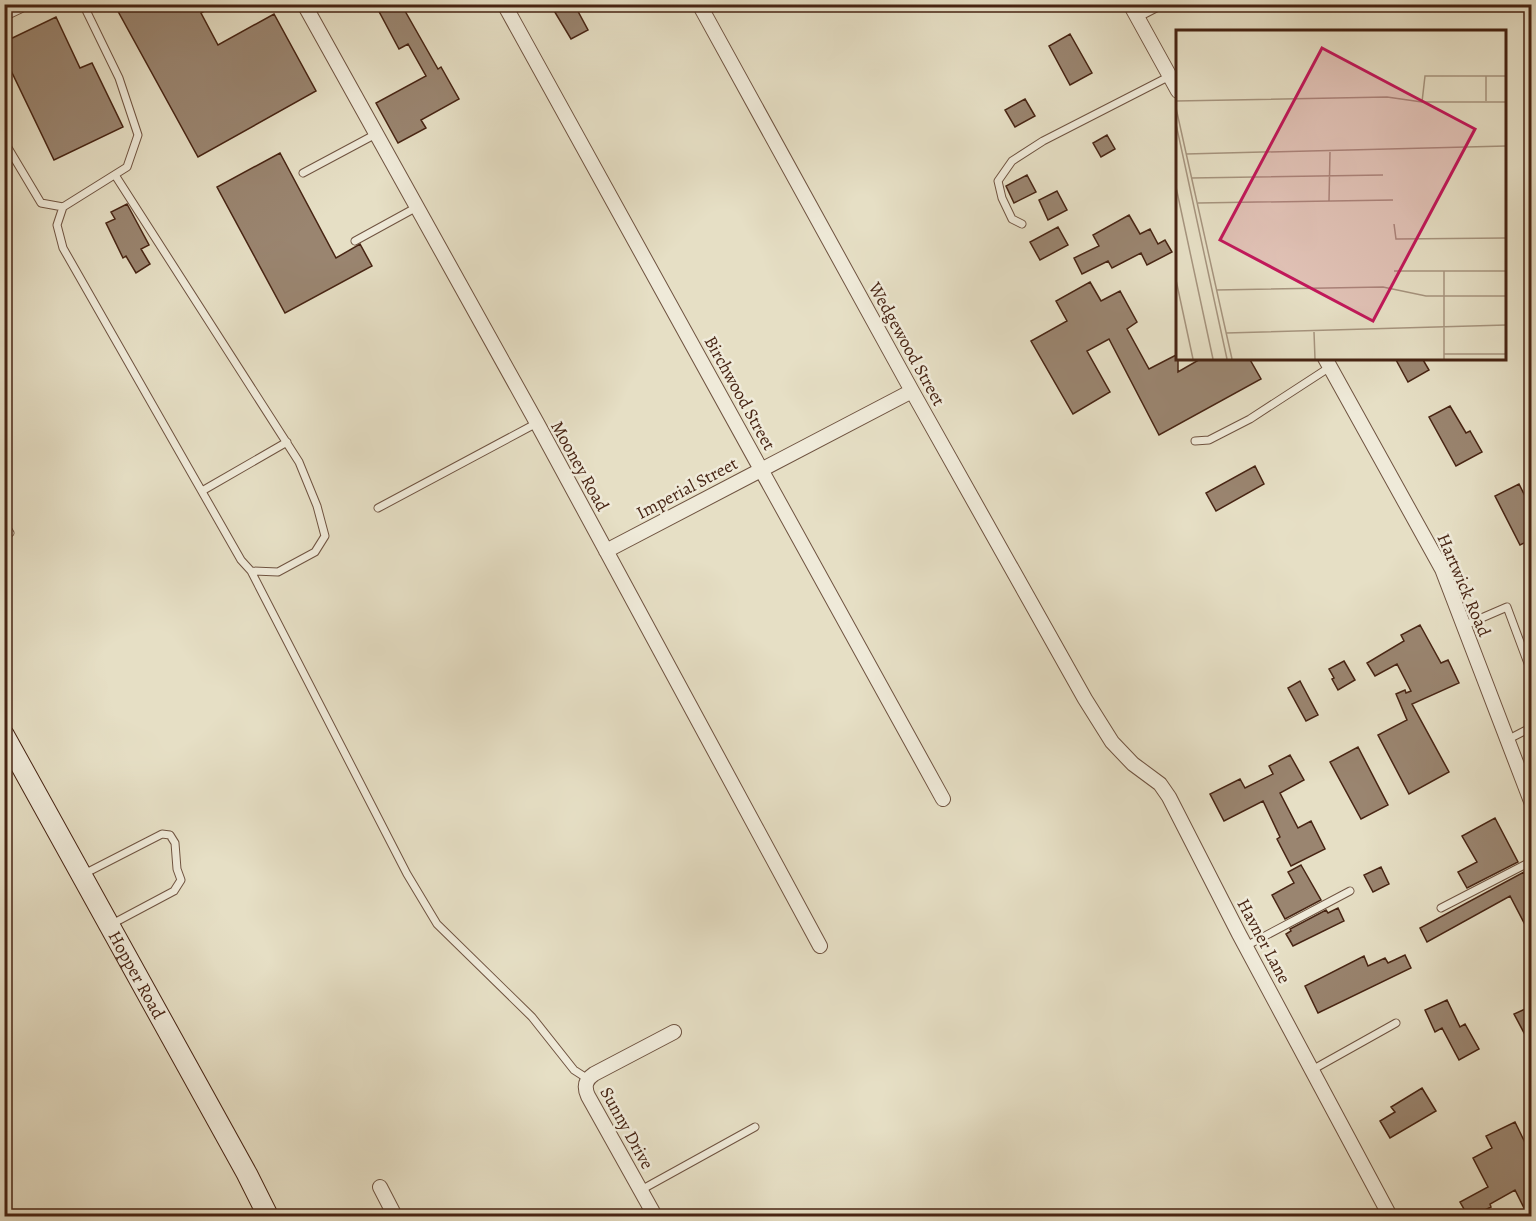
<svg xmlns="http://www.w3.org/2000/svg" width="1536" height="1221" viewBox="0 0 1536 1221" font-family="Alegreya,serif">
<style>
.building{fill:#9a8570;stroke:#472413;stroke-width:1.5}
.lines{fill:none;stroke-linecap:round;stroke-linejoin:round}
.service-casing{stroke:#6f5340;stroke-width:9}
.minor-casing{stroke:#6f5340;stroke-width:16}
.secondary-casing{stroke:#472413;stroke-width:22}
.service{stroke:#efead9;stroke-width:7}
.minor{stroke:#efead9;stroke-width:14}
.secondary{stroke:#efead9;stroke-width:20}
.labels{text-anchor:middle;stroke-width:5;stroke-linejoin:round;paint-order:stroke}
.street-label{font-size:18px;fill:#472413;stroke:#efead9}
.inset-road{fill:none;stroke:#a6947e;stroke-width:1.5}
.view{fill:#c2185b;fill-opacity:0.15;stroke:#c2185b;stroke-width:3}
.inset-edge{fill:none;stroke:#472413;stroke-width:3}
</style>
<rect width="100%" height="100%" fill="#e6dfc5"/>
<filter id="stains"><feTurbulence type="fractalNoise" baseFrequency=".00333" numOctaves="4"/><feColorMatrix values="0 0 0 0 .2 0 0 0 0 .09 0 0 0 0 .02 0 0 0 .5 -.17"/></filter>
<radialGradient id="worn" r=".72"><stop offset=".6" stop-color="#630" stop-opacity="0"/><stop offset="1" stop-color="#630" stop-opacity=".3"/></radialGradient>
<path class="building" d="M114 4H217L201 13 218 45 274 14 316 91 198 157Z
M375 4H401L438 69 441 67 459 99 421 120 426 128 398 143 376 103 426 76 408 44 399 49Z
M550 4H574L588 30 571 39Z
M56 17 80 68 92 63 123 127 54 160 4 56V42Z
M1070 34 1092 73 1070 85 1049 46Z
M1025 99 1035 116 1015 127 1005 110Z
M1107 135 1115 149 1101 157 1093 143Z
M280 153 336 258 360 244 372 266 285 313 217 187Z
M1027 175 1036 192 1014 203 1006 186Z
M1057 191 1067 210 1048 220 1039 200Z
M127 204 149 245 141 249 150 264 136 273 126 256 123 258 106 223 115 219 111 212Z
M1129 215 1140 234 1150 229 1158 244 1165 240 1172 252 1147 265 1141 253 1112 268 1108 261 1082 274 1074 258 1099 246 1093 235Z
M1058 227 1068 245 1040 260 1030 242Z
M1090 282 1101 301 1120 291 1137 322 1127 329 1149 369 1178 354V372L1202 358H1249L1261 379 1159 435 1109 339 1087 351 1110 392 1073 414 1031 341 1067 321 1056 301Z
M1395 358H1422L1429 370 1408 382Z
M1450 406 1466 433 1470 431 1482 452 1456 466 1429 417Z
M1255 466 1264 484 1216 511 1206 493Z
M1519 484 1527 500 1532 498V539L1520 545 1495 496Z
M1420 625 1441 663 1448 660 1459 683 1412 704 1449 772 1409 794 1378 735 1407 720 1396 694 1405 690 1406 693 1411 691 1397 664 1375 676 1367 663 1404 641 1401 635Z
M1344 661 1355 680 1338 690 1332 679 1334 678 1329 669Z
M1300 681 1318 715 1306 721 1288 688Z
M1358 747 1388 805 1361 819 1330 762Z
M1290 755 1304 780 1280 793 1298 828 1311 821 1325 849 1291 866 1277 839 1280 837 1263 801 1224 821 1210 794 1240 779 1245 788 1273 774 1269 766Z
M1495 818 1518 862 1467 888 1458 872 1477 862 1462 836Z
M1301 865 1321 900 1285 919 1272 895 1294 883 1288 872Z
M1381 867 1389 884 1373 892 1364 875Z
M1524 872 1532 886V938L1510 896 1427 942 1420 928Z
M1338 908 1344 921 1293 946 1286 934 1291 931 1290 929 1326 910 1328 913Z
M1405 955 1411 968 1318 1013 1305 986 1364 956 1368 966 1385 958 1388 963Z
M1447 1000 1460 1027 1465 1024 1479 1049 1459 1060 1442 1028 1435 1032 1425 1010Z
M1532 1006V1048L1514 1014Z
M1422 1088 1436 1111 1390 1138 1380 1121 1395 1112 1391 1107Z
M1515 1122 1532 1157V1216H1528L1515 1190 1490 1204 1491 1207 1473 1216H1468L1460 1202 1488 1187 1473 1158 1492 1148 1486 1136Z"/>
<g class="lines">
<defs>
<path id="service" d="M4 17 31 4
M1137 18 1164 4
M4 141 41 203 63 207 127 167 138 135 119 78 83 4
M303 173 376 134
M63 207 57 225 63 248 241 560 251 571 278 572 315 552 325 536 317 506 299 462 115 175
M1022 224 1012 219 1002 198 998 181 1012 161 1043 141 1170 76
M355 241 417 207
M1195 441 1209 440 1250 419 1330 367
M202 491 287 442
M378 508 537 423
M4 523 10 533
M251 571 407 874 437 924 532 1017 574 1070 588 1079
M1463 626 1507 607 1532 674
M1507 740 1532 727
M84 874 162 834 170 835 175 843 177 869 181 880 174 891 112 924
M1441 908 1532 861
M1246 946 1350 891
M1312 1070 1396 1023
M641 1190 755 1127"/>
<path id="minor" d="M304 4 537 423 820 946
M504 4 943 799
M699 4 912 391 1085 699 1112 742 1133 764 1160 784 1169 797 1239 934 1390 1216
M1130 4 1178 91
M1325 358 1442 569 1532 804
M606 551 912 391
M380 1187 395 1216
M655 1216 588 1096C584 1087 585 1080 594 1074L674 1032"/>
<g id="secondary">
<path id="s1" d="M4 735 247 1174 268 1216"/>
</g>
</defs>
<use href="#service" class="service-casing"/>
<use href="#minor" class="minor-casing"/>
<use href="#secondary" class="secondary-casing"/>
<use href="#service" class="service"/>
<use href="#minor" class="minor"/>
<use href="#secondary" class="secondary"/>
</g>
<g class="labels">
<g class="street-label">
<text transform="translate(907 344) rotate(61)" y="6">Wedgewood Street</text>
<text transform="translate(740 393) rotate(61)" y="6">Birchwood Street</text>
<text transform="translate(580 466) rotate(61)" y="6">Mooney Road</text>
<text transform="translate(687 488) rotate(-28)" y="6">Imperial Street</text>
<text transform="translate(1464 585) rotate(67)" y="6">Hartwick Road</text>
<text transform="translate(1264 941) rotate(62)" y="6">Havner Lane</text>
<text dy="6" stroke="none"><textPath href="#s1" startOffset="274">Hopper Road</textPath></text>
<text transform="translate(627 1128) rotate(61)" y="6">Sunny Drive</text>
</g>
</g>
<g transform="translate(1176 30)">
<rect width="330" height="330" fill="#e6dfc5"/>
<path class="inset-road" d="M310 46V71M0 71 211 67 246 72H330M246 72 249 46H330M0 78 56 329M0 94 51 329M10 124 330 116M15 148 207 145M0 157 37 329M153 171 154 122M22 173 217 170M218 194 220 209 330 208M218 241H330M268 241V329M0 250 17 329M40 260 207 257 250 266H330M138 302 139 329M50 303 330 295M268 324H330"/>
<path class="view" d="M146 18 299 99 197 291 44 210Z"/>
<rect width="330" height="330" class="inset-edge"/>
</g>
<rect width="1536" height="1221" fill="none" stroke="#e6dfc5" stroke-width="24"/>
<rect x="6" y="6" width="1524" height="1209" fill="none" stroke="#472413" stroke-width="3"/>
<rect x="12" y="12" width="1512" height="1197" fill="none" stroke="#472413" stroke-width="1.5"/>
<rect width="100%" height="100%" filter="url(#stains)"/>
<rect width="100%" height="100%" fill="url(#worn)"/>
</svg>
